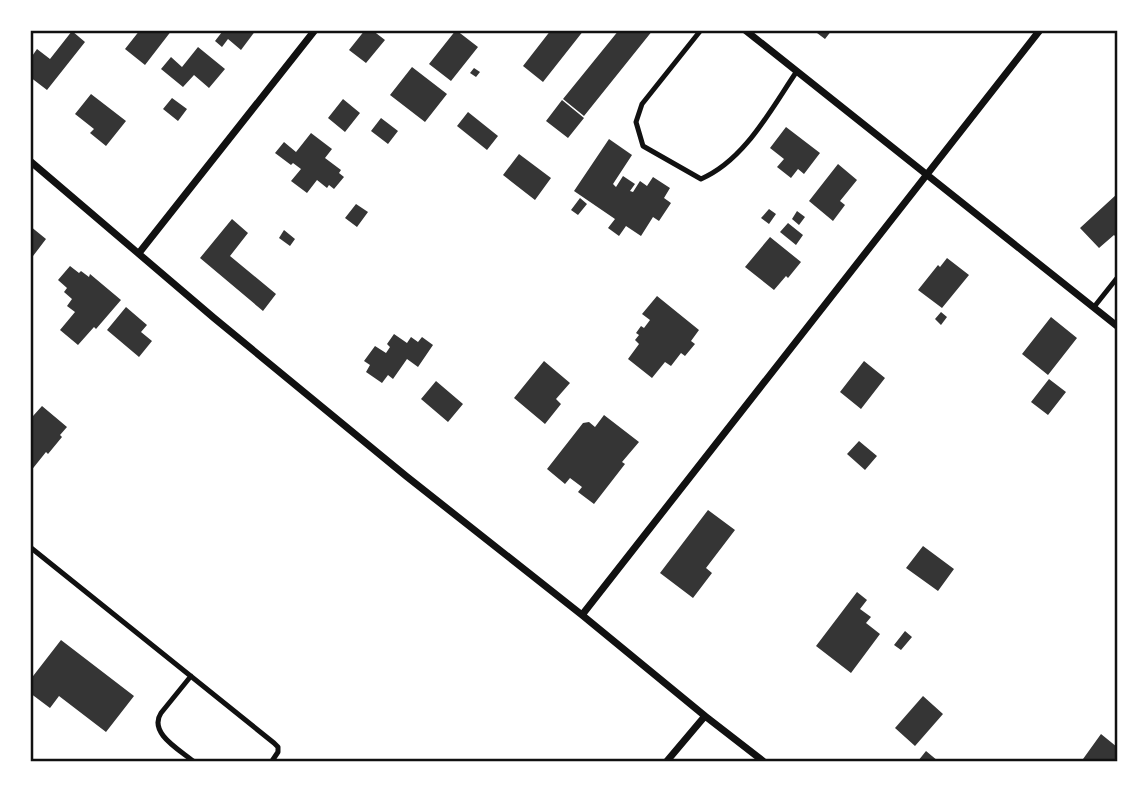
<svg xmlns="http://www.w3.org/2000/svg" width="1147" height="791" viewBox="0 0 1147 791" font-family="'Exo 2',sans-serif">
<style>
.building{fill:#353535}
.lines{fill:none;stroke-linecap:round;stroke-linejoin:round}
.service{stroke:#111;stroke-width:5}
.minor{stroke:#111;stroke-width:7}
.neatline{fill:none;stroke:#111;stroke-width:2.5}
</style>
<rect width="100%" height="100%" fill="#fff"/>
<path class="building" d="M140 30H172L145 65 125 49Z
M219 30H256L241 50 228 39 222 47 215 41 222 32Z
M365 30H372L385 40 366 63 349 50Z
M456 30 478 47 451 81 429 64Z
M551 30H584L543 82 523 66Z
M619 30H653L584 116 563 99Z
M813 30H832L825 39Z
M72 31 85 42 47 90 30 77V59L37 49 50 59Z
M198 47 225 69 209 88 194 75 183 87 161 69 171 57 182 67Z
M412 67 447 94 425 122 390 95Z
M474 68 480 72 476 77 470 73Z
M91 94 126 121 106 146 90 133 94 129 75 114Z
M172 98 187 109 178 121 163 109Z
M343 99 360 113 345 132 328 118Z
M562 100 584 118 568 138 546 121Z
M468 112 498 136 487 150 457 126Z
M381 118 398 131 388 144 371 131Z
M786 127 820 153 804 174 798 169 791 178 777 167 784 159 770 148Z
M311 133 332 149 325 158 341 170 339 173 344 177 334 189 329 185 327 188 317 180 307 193 291 181 301 169 293 163 291 165 275 153 284 142 296 152Z
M609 139 632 155 613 184 616 187 623 176 635 184 630 191 633 192 640 181 647 186 653 177 670 188 664 198 671 203 659 221 653 217 641 236 626 226 619 236 608 228 615 219 574 191Z
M519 154 551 178 535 200 503 175Z
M838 164 857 180 840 201 845 205 833 221 809 201Z
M1117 194V238L1114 235 1099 248 1080 228Z
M580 198 587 204 578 215 571 210Z
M356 204 368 212 357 227 345 218Z
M769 209 776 214 769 224 761 218Z
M797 211 805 217 799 225 792 219Z
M232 219 248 233 230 256 276 294 263 311 200 258Z
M788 223 803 235 796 245 780 232Z
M30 226 46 239 30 260Z
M284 230 295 239 290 246 279 238Z
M770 237 801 262 788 278 786 276 774 290 745 267Z
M947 258 969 275 942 308 918 290 938 265 940 267Z
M70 266 79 273 81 271 89 277 90 274 121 300 96 329 94 327 78 345 60 330 75 312 67 306 72 299 64 292 67 288 58 280Z
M657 296 699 330 691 341 695 344 685 356 681 353 671 366 665 362 652 378 628 359 639 344 635 340 639 335 636 333 641 326 644 328 650 320 642 314Z
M126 307 147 325 141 332 152 341 139 357 107 330Z
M941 312 947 317 941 325 935 319Z
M1051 317 1077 338 1048 375 1022 354Z
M394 334 407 343 411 337 418 342 422 337 433 345 418 367 407 359 393 379 388 375 382 383 366 372 370 365 364 361 375 346 386 353 390 347 387 344Z
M544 361 570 383 556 399 561 404 545 424 514 398Z
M864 361 885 378 861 409 840 392Z
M1049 379 1066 392 1048 415 1031 402Z
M436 381 463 404 448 422 421 399Z
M42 406 67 427 60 435 62 437 48 454 46 452 30 472V413L33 416Z
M604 415 639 442 622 462 625 464 594 504 578 492 582 487 570 478 565 484 547 469 583 423 589 422 595 427Z
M859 441 877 456 865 470 847 454Z
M708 510 735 530 706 568 712 573 693 598 660 573Z
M923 546 954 569 938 591 906 568Z
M857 592 867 600 860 609 871 617 866 623 880 634 851 673 816 646Z
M905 631 912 637 901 650 894 645Z
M61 640 134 696 106 732 59 696 50 708 30 693V680Z
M923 696 943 714 915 746 895 728Z
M1101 734 1117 747V761H1086L1083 759Z
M926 751 938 761H918Z"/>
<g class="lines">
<path class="service" d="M701 30 642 104 636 122 643 146 701 179C745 160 771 109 797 71
M1094 307 1117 278
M30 547 274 743 278 747V752L272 761
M191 676 161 713C148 733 180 750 193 761"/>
<path class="minor" d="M745 30 1117 326
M30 161 214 318 406 476 582 615 705 716 763 761
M139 253 315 30
M582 615 1040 30
M667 761 705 716"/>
</g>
<rect width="1147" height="791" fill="none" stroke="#ffffff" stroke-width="63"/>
<rect x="32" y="32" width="1084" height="728" class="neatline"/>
</svg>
